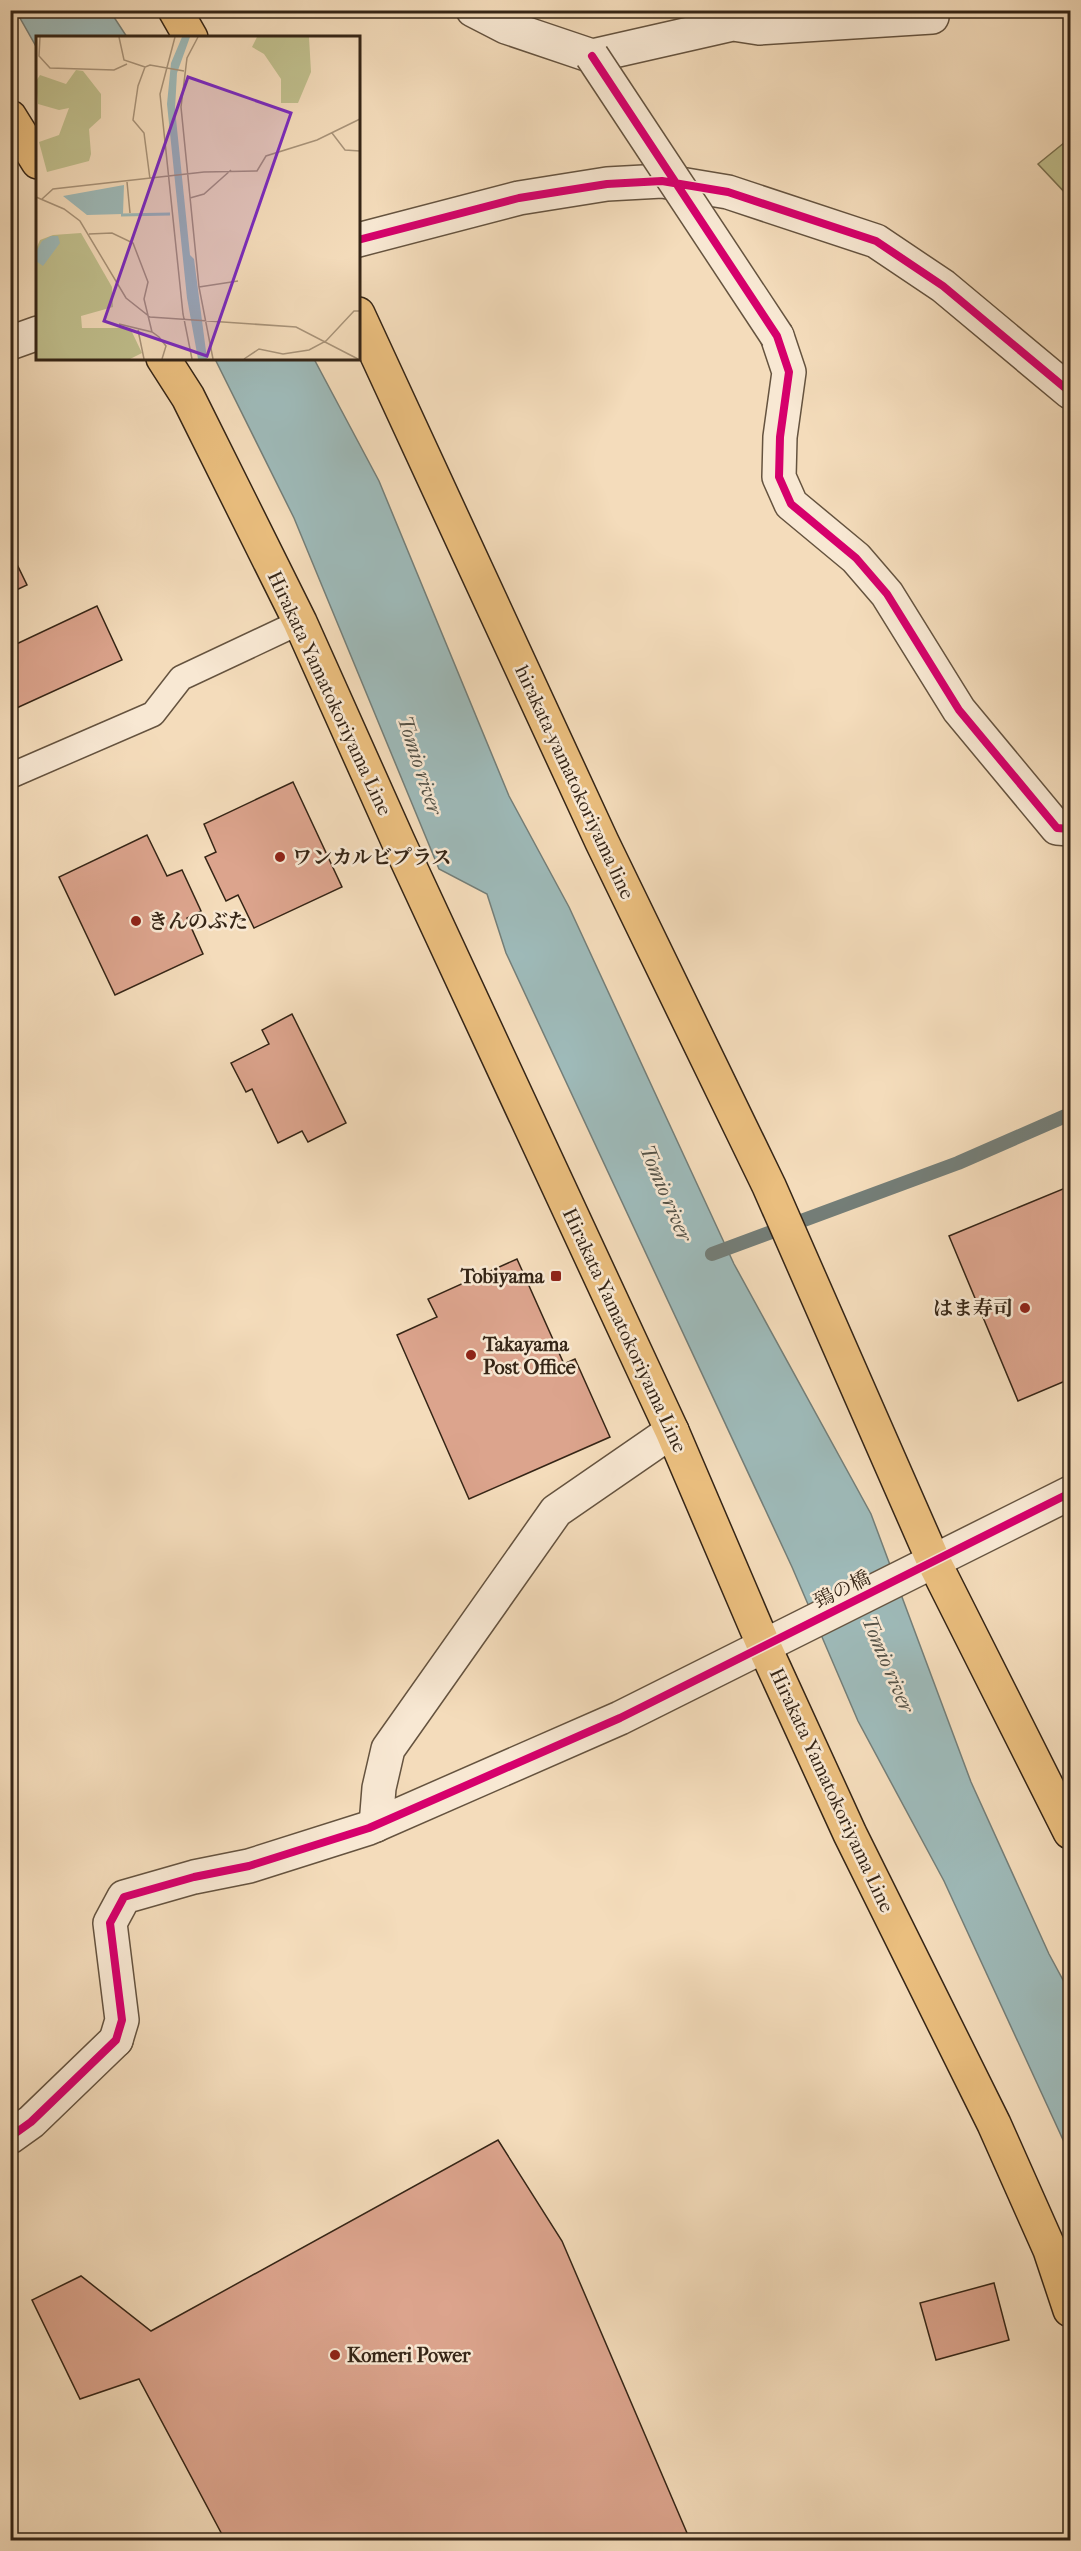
<svg xmlns="http://www.w3.org/2000/svg" width="1081" height="2551" viewBox="0 0 1081 2551" font-family="'IM FELL French Canon','Noto Serif JP',serif">
<style>
.green{fill:#c0bf8d;stroke:#7a7252;stroke-width:1.5}
.water{fill:#9ebab9;stroke:#747e78;stroke-width:1.5}
.lines{fill:none;stroke-linecap:round;stroke-linejoin:round}
.stream{stroke:#747e78;stroke-width:14}
.building{fill:#dca48d;stroke:#352516;stroke-width:1.5}
.service-casing{stroke:#65533f;stroke-width:27}
.minor-casing{stroke:#65533f;stroke-width:36}
.tertiary-casing{stroke:#65533f;stroke-width:36}
.primary-casing{stroke:#352516;stroke-width:36}
.service{stroke:#f8e8d3;stroke-width:24}
.minor{stroke:#f8e8d3;stroke-width:33}
.tertiary{stroke:#f8e8d3;stroke-width:33}
.primary{stroke:#eabe7e;stroke-width:33}
.minor-bridge-casing{stroke:#65533f;stroke-width:36;stroke-linecap:butt}
.minor-bridge{stroke:#f8e8d3;stroke-width:33}
.cycleway-casing{stroke:#f8e8d3;stroke-width:11}
.cycleway{stroke:#d6006c;stroke-width:8}
.poi-dot{fill:#8f2418;stroke:#f8e8d3;stroke-width:2}
.labels{text-anchor:middle;stroke-width:5;stroke-linejoin:round;paint-order:stroke}
.street-label{font-size:20px;fill:#352516;stroke:#f8e8d3}
.poi-label{font-size:20px;font-weight:bold;fill:#352516;stroke:#f8e8d3;text-anchor:start}
.water-label{font-size:21px;font-style:italic;fill:#545247;stroke:#f8e8d3}
.inset-river{fill:none;stroke:#9ebab9;stroke-width:3}
.inset-road{fill:none;stroke:#a89379;stroke-width:1.5}
.view{fill:#7b2cbf;fill-opacity:0.15;stroke:#7b2cbf;stroke-width:3}
.inset-edge{fill:none;stroke:#352516;stroke-width:3}
</style>
<rect width="100%" height="100%" fill="#f4dcbb"/>
<filter id="stains"><feTurbulence type="fractalNoise" baseFrequency=".00333" numOctaves="4"/><feColorMatrix values="0 0 0 0 .2 0 0 0 0 .09 0 0 0 0 .02 0 0 0 .5 -.17"/></filter>
<radialGradient id="worn" r=".72"><stop offset=".6" stop-color="#630" stop-opacity="0"/><stop offset="1" stop-color="#630" stop-opacity=".3"/></radialGradient>
<path class="green" d="M1070 138V198L1038 164Z"/>
<path class="water" d="M16 11H110L127 37 38 38 37 48Z
M215 359H314L379 481 509 796 569 907 734 1264 871 1514 971 1782 1049 1954 1070 1993V2155L944 1881 858 1721 792 1567 506 953 487 894 439 869 294 518Z"/>
<g class="lines">
<path class="stream" d="M712 1254 958 1163 1070 1114"/>
</g>
<path class="building" d="M10 550 27 585 10 593Z
M97 606 122 660 10 711V647Z
M293 782 342 887 254 928 238 895 226 901 205 857 216 852 204 824Z
M147 835 167 876 182 870 201 911 187 918 203 954 115 995 59 877Z
M292 1014 346 1123 308 1142 302 1131 278 1143 252 1089 246 1092 231 1063 269 1044 262 1030Z
M1070 1186V1379L1018 1401 949 1236Z
M517 1259 564 1364 575 1359 610 1437 469 1499 397 1335 437 1317 428 1299Z
M498 2140 562 2241 690 2540H225L139 2379 80 2399 32 2300 81 2276 151 2331Z
M994 2283 1009 2340 936 2360 920 2303Z"/>
<g class="lines">
<defs>
<path id="service" d="M10 776 153 714 181 678 300 622"/>
<path id="minor" d="M473 10 506 27 592 56 733 24 759 28 932 17
M777 336 789 372 780 437 779 477 791 504 856 558 887 594 959 710 1057 828 1070 829
M376 1825 379 1788 388 1749 556 1511 672 1431
M10 2137 31 2122 116 2040"/>
<path id="tertiary" d="M358 240 519 198 607 184 662 181 728 192 876 241 943 286 1070 392
M10 343 38 333
M116 2040 122 2020 110 1923 124 1897 194 1877 249 1866 369 1828 620 1718 1070 1493"/>
<path id="primary" d="M175 10 191 38
M10 117 38 162
M358 314 602 842 769 1186 934 1562 1070 1832
M163 358 188 397 300 622 398 841 672 1431 764 1646 850 1834 994 2124 1050 2250 1070 2310"/>
</defs>
<use href="#service" class="service-casing"/>
<use href="#minor" class="minor-casing"/>
<use href="#tertiary" class="tertiary-casing"/>
<use href="#primary" class="primary-casing"/>
<use href="#service" class="service"/>
<use href="#minor" class="minor"/>
<use href="#tertiary" class="tertiary"/>
<use href="#primary" class="primary"/>
<defs>
<path id="minor-bridge" d="M592 56 777 336"/>
</defs>
<use href="#minor-bridge" class="minor-bridge-casing"/>
<use href="#minor-bridge" class="minor-bridge"/>
<defs>
<path id="cycleway" d="M592 56 777 336 789 372 780 437 779 477 791 504 856 558 887 594 959 710 1057 828 1070 829
M358 240 519 198 607 184 662 181 728 192 876 241 943 286 1070 392
M10 2137 31 2122 116 2040 122 2020 110 1923 124 1897 194 1877 249 1866 369 1828 620 1718 1070 1493"/>
</defs>
<use href="#cycleway" class="cycleway-casing"/>
<use href="#cycleway" class="cycleway"/>
</g>
<g class="poi-dot">
<circle cx="280" cy="857" r="6"/>
<circle cx="136" cy="921" r="6"/>
<rect x="550" y="1270" width="12" height="12" rx="3"/>
<circle cx="1025" cy="1308" r="6"/>
<circle cx="471" cy="1355" r="6"/>
<circle cx="335" cy="2355" r="6"/>
</g>
<g class="labels">
<g class="street-label">
<text transform="translate(330 693) rotate(65)" y="7">Hirakata Yamatokoriyama Line</text>
<text transform="translate(575 782) rotate(65)" y="7">hirakata-yamatokoriyama line</text>
<text transform="translate(625 1330) rotate(65)" y="7">Hirakata Yamatokoriyama Line</text>
<text transform="translate(842 1589) rotate(-26)" y="7">鵄の橋</text>
<text transform="translate(832 1790) rotate(65)" y="7">Hirakata Yamatokoriyama Line</text>
</g>
<g class="poi-label">
<text x="292" y="864">ワンカルビプラス</text>
<text x="148" y="928">きんのぶた</text>
<text x="544" y="1283" text-anchor="end">Tobiyama</text>
<text x="1013" y="1315" text-anchor="end">はま寿司</text>
<text x="483" y="1351">Takayama<tspan x="483" dy="23">Post Office</tspan></text>
<text x="347" y="2362">Komeri Power</text>
</g>
<g class="water-label">
<text transform="translate(420 765) rotate(72)" y="7">Tomio river</text>
<text transform="translate(666 1193) rotate(67)" y="7">Tomio river</text>
<text transform="translate(888 1664) rotate(67)" y="7">Tomio river</text>
</g>
</g>
<g transform="translate(36 36)">
<rect width="324" height="324" fill="#f4dcbb"/>
<path d="M221 1H273L275 36 262 67H245V43L228 18 216 11ZM40 34 47 35 65 58V82L53 93 55 118 53 125 11 136 3 106 23 99 33 72 23 74 2 68 0 45 4 39 30 48ZM45 197 76 251 77 271 45 280 46 292H94L106 317 94 323H0V213L4 204 17 199Z" fill="#c0bf8d"/>
<path d="M146 1H154L141 37 139 73 154 219 158 223 171 323H162L151 262 131 68 135 27ZM88 149 87 178 51 179 27 160ZM15 200H22L24 207 7 230 0 225V216L6 205Z" fill="#9ebab9"/>
<path class="inset-river" d="M85 179 134 178"/>
<path class="inset-road" d="M4 1 3 20 14 32 78 34 91 28M83 1 88 24 109 31M139 1 124 58 147 278 156 323M162 1 151 22 145 71 163 251 177 323M296 97 309 114 324 115M114 143 108 97 97 84 102 50 109 31 114 29 148 35M91 146 94 177M0 161 28 173 44 185 90 262 114 281 260 291 322 323M154 162 168 158 195 134M6 163 17 153 168 136 221 135 230 120 281 104 324 83M53 198 76 197 97 207 112 246 108 263 116 296M163 251 202 245M83 288 116 296 123 301 130 310 126 323M102 294 108 323M208 323 223 313 247 318 273 314 290 305 318 275H324"/>
<path class="view" d="M152 41 255 77 171 320 68 285Z"/>
<rect width="324" height="324" class="inset-edge"/>
</g>
<rect width="1081" height="2551" fill="none" stroke="#f4dcbb" stroke-width="36"/>
<rect x="12" y="12" width="1057" height="2527" fill="none" stroke="#352516" stroke-width="3"/>
<rect x="18" y="18" width="1045" height="2515" fill="none" stroke="#352516" stroke-width="1.5"/>
<rect width="100%" height="100%" filter="url(#stains)"/>
<rect width="100%" height="100%" fill="url(#worn)"/>
</svg>
